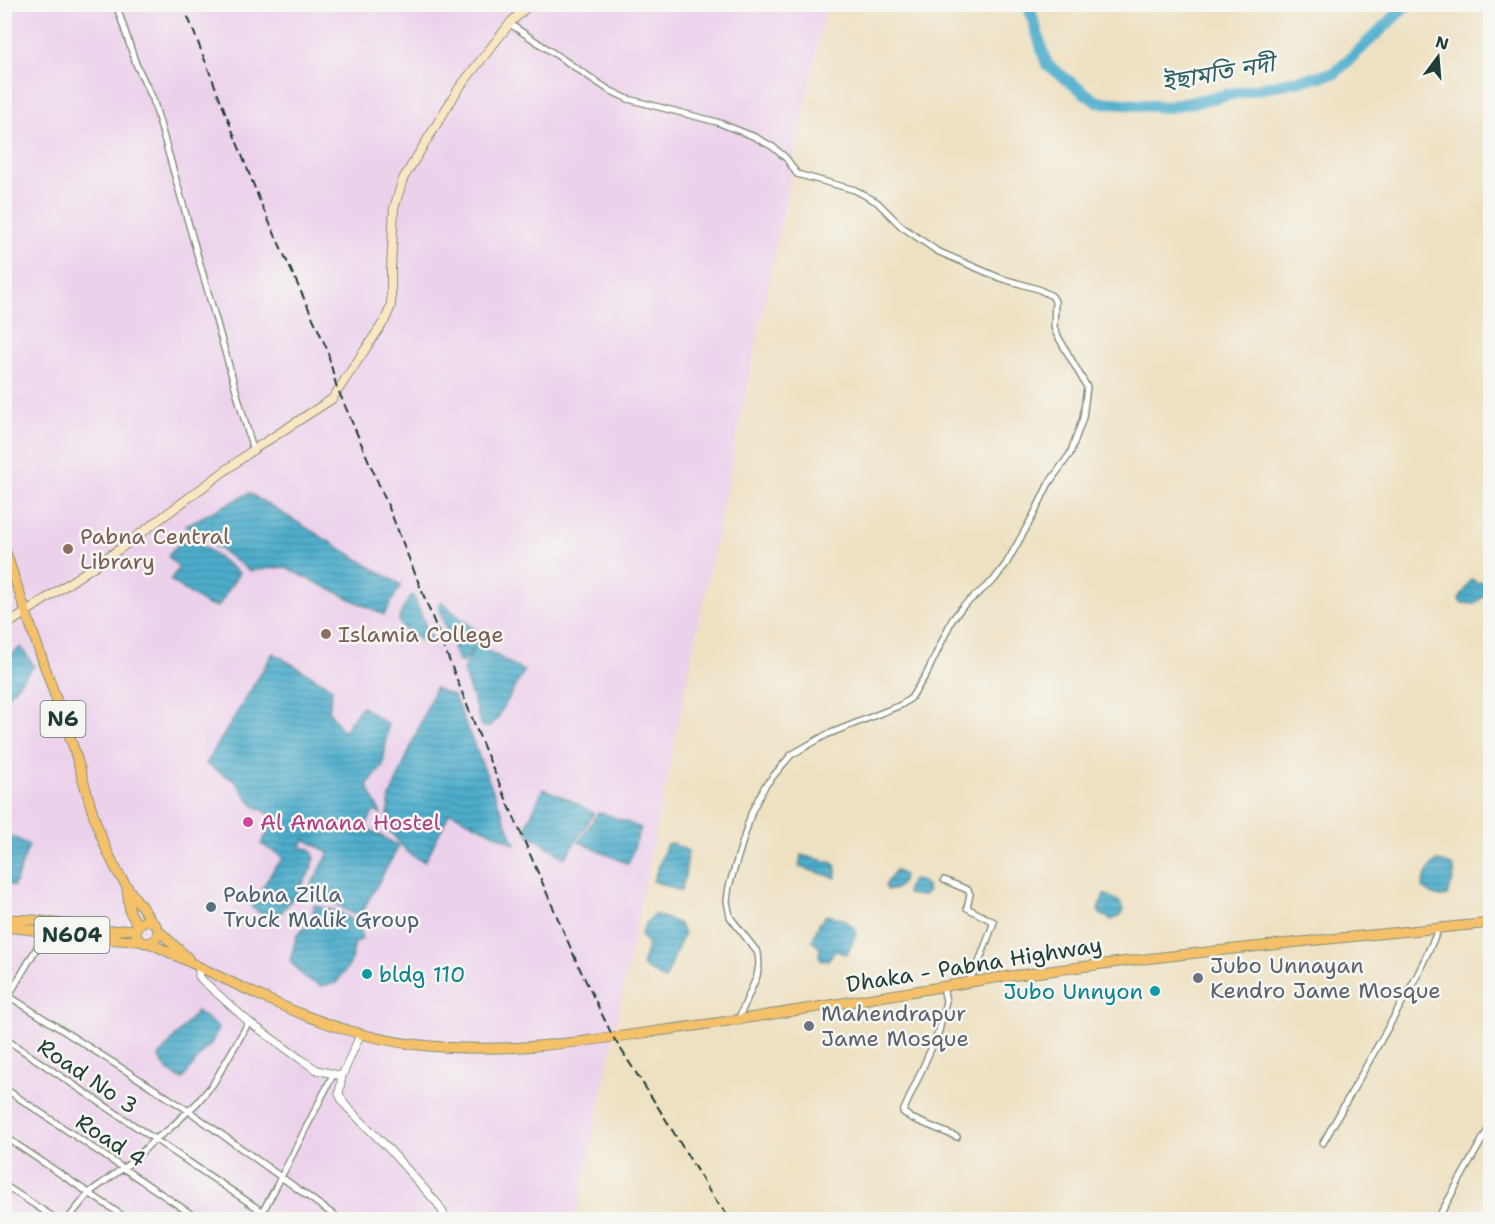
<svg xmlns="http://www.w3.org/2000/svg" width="1495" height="1224" viewBox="0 0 1495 1224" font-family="'Shantell Sans','Noto Sans Bengali',sans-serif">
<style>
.built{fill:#ecd1eb}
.water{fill:url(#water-rules);stroke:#367580;stroke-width:1.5}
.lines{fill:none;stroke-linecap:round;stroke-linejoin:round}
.river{stroke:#4dadcc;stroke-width:12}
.minor-casing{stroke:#868f7b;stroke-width:8}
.tertiary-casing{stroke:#868f7b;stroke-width:9}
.secondary-casing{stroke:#868f7b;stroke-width:10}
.trunk-casing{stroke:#868f7b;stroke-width:11}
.minor{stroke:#fff;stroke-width:5}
.tertiary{stroke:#fff;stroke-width:7}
.secondary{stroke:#fbe6c3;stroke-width:8}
.trunk{stroke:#f4c16a;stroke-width:9}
.rail{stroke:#1f3d34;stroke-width:2;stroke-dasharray:9 4.5;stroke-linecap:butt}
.education-dot{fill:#8d6e63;stroke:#f6f6f2;stroke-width:2}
.hotel-dot{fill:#d1479c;stroke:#f6f6f2;stroke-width:2}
.service-dot{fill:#5c6f8a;stroke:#f6f6f2;stroke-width:2}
.culture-dot{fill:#0f9aa8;stroke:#f6f6f2;stroke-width:2}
.worship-dot{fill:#6b7280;stroke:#f6f6f2;stroke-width:2}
.labels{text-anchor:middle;stroke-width:5;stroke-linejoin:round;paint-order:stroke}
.shield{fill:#f6f6f2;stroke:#60746d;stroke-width:1.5}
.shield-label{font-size:21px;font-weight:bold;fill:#1f3d34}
.education-label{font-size:22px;fill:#785e54;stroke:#f6f6f2;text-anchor:start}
.hotel-label{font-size:22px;fill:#b23c85;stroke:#f6f6f2;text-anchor:start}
.service-label{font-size:22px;fill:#4e5e75;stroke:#f6f6f2;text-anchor:start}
.street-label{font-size:22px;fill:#1f3d34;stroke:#f6f6f2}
.worship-label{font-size:22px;fill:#5b616d;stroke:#f6f6f2;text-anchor:start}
.culture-label{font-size:22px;fill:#0d838f;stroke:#f6f6f2;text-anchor:start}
.water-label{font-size:24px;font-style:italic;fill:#2d5f62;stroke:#f6f6f2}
</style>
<defs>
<pattern id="water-rules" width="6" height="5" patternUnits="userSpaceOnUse" patternTransform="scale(1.5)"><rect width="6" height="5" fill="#4dadcc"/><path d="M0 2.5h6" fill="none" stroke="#3f8ea6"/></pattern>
</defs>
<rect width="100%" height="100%" fill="#f6f6f2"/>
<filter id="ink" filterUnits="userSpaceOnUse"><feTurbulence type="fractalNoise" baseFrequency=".0167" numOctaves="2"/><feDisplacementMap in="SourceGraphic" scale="12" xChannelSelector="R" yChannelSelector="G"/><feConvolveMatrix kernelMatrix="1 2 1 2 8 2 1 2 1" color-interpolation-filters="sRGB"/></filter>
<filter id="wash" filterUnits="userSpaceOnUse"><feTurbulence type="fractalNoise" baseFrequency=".008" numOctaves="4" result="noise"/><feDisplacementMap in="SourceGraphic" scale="24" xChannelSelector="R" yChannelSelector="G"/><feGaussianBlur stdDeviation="1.35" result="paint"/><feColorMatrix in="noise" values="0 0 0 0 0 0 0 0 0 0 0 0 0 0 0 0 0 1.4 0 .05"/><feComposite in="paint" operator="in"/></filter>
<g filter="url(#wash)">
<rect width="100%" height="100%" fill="#eee1c2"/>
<path class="built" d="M5 5H826L576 1219 5 1220Z"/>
<path class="water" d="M249 493 401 585 384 615 284 567 250 571 186 525Z
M187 534 239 573 218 607 207 605 170 580 179 568 168 556Z
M1471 579 1478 583 1482 581 1490 585V590L1475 604 1462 603 1459 600Z
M413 595 431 639 430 645C422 641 399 629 399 620 399 613 407 603 410 597Z
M441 602 478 632 479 637 476 644 524 671 497 719 489 727H482L463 670 474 647 464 662 462 663 458 661 438 607Z
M21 647 34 666 5 699V659Z
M273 653 332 688 329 711 343 732 362 706 388 725 383 766 367 785 381 814 374 811 365 827 399 846 359 917 309 889 329 853 305 839 300 847 310 849 315 858C306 885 292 900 273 921L251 907 275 867 284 858 261 844 276 818 253 805 235 781 206 764Z
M435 688 454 696 515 844 450 812 425 862 409 854 386 827 390 797Z
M543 789 566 798 594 813 565 858 530 835 526 831 527 824Z
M598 813H603L641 828 628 864 579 842Z
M5 833 29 845 14 886 5 883Z
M672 843 688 851 685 877 681 891 653 881 667 844Z
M801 855 833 863 836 867V878L799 867Z
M1437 861C1464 864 1453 879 1447 896 1438 899 1429 893 1422 888 1424 877 1428 867 1437 861Z
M895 870 904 875C902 885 897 891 887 890L885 886Z
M912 880C919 880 926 883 928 891L923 896 907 894V889Z
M1104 894 1120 902 1123 909 1121 915 1112 920 1100 914 1098 910Z
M314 905 339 912 359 924 362 939 355 943 350 964 336 983 321 986 306 979 290 961 297 935 312 922Z
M654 914 680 924 684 935C676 949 672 965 665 980L642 966 648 946 641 935 645 925Z
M826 915C837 915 848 922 855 929L856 935 847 954 835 951 828 960 822 961 819 955 820 948 812 941 819 924Z
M197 1011 218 1027 211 1045 205 1049 183 1079C172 1076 162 1066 159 1056Z"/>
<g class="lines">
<path class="river" d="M1028 4 1047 65 1097 102 1168 107 1335 73 1408 4"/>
</g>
</g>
<g filter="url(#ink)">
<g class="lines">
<defs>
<path id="minor" d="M116 4 136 64 153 99 253 450
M510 24 609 90 628 99 717 122 755 137 773 147 786 158 797 174 855 190 877 202 901 226 937 251 1000 278 1038 289 1052 296 1055 301 1054 327 1056 333 1087 387 1083 418 1070 454 1049 483 1034 514 1006 564 994 580 963 606 952 620 927 673 911 698 901 705 826 735 791 755 765 786 752 811 729 886 727 901 730 917 758 953 759 964 757 976 738 1020
M944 880 968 890 970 894 967 908 994 922 979 962 968 983
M943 987 946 1001 939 1031 903 1112 911 1118 957 1137
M4 993 189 1111 341 1220
M4 1004 46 932
M4 1038 275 1220
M4 1088 200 1220
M4 1136 129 1220
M1323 1143 1417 976 1439 928
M4 1185 58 1220
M67 1220 90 1192 133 1161 154 1140 168 1130 197 1103 213 1084 249 1022
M258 1220 275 1189 333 1075
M1437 1220 1490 1126"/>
<path id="tertiary" d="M199 967V976L202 980 249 1022 299 1058 317 1070 342 1076 339 1094 345 1105 387 1147 438 1204 447 1220
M342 1076 360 1035"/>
<path id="secondary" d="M4 627 121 548 253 450 332 399 385 320 391 306V269L394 208 403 179 459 88 511 22 530 4"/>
<path id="trunk" d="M4 546C26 615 50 682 74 749 86 787 94 826 112 861 122 884 139 901 152 922
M127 889 130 912 138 926
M4 919 34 920 109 931 136 929
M136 932a11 11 0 1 1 22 0a11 11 0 1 1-22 0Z
M4 927C50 931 94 940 139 941
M159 931 188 958
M149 943C235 982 317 1032 411 1044 497 1055 574 1043 658 1031 765 1017 871 998 977 981 1011 975 1046 972 1080 967 1216 949 1353 937 1490 923"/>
</defs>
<use href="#minor" class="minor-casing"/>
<use href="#tertiary" class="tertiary-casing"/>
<use href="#secondary" class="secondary-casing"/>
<use href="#trunk" class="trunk-casing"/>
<use href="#minor" class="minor"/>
<use href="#tertiary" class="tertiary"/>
<use href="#secondary" class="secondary"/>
<use href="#trunk" class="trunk"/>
<path class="rail" d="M183 4 261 204 327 349 336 385 389 508 484 748 578 965 613 1037 663 1115 711 1194 731 1220"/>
</g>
</g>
<g class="education-dot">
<circle cx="68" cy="549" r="6"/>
<circle cx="326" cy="634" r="6"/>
</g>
<circle class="hotel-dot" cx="248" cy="822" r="6"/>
<circle class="service-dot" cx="211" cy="907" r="6"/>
<g class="culture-dot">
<circle cx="367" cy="974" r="6"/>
<circle cx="1155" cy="991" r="6"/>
</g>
<g class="worship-dot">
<circle cx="1198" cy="978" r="6"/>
<circle cx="809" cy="1026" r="6"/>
</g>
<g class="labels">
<g class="shield">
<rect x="40.5" y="701" width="45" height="36" rx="4.5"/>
<rect x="34.5" y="917" width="75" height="36" rx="4.5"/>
</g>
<g class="shield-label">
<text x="63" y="726">N6</text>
<text x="72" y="942">N604</text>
</g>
<g class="education-label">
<text x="80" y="544">Pabna Central<tspan x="80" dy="25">Library</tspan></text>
<text x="338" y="642">Islamia College</text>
</g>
<g class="hotel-label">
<text x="260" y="830">Al Amana Hostel</text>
</g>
<g class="service-label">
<text x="223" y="902">Pabna Zilla<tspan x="223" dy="25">Truck Malik Group</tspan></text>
</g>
<g class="street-label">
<text transform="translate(974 964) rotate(-9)" y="8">Dhaka - Pabna Highway</text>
<text transform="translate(88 1076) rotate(34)" y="8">Road No 3</text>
<text transform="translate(111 1140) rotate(33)" y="8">Road 4</text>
</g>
<g class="worship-label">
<text x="1210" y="973">Jubo Unnayan<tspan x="1210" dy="25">Kendro Jame Mosque</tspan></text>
<text x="821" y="1021">Mahendrapur<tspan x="821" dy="25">Jame Mosque</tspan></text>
</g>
<g class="culture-label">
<text x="379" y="982">bldg 110</text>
<text x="1143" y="999" text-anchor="end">Jubo Unnyon</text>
</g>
<g class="water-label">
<text transform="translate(1218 73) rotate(-10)" y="8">ইছামতি নদী</text>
</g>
</g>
<rect width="1495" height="1224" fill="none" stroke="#f6f6f2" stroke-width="24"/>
<g transform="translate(1438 57) rotate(16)" stroke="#f6f6f2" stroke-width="4.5" paint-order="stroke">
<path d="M0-4.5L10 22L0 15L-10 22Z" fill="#1f3d34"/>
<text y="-9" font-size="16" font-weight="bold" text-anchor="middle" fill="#1f3d34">N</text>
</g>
</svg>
